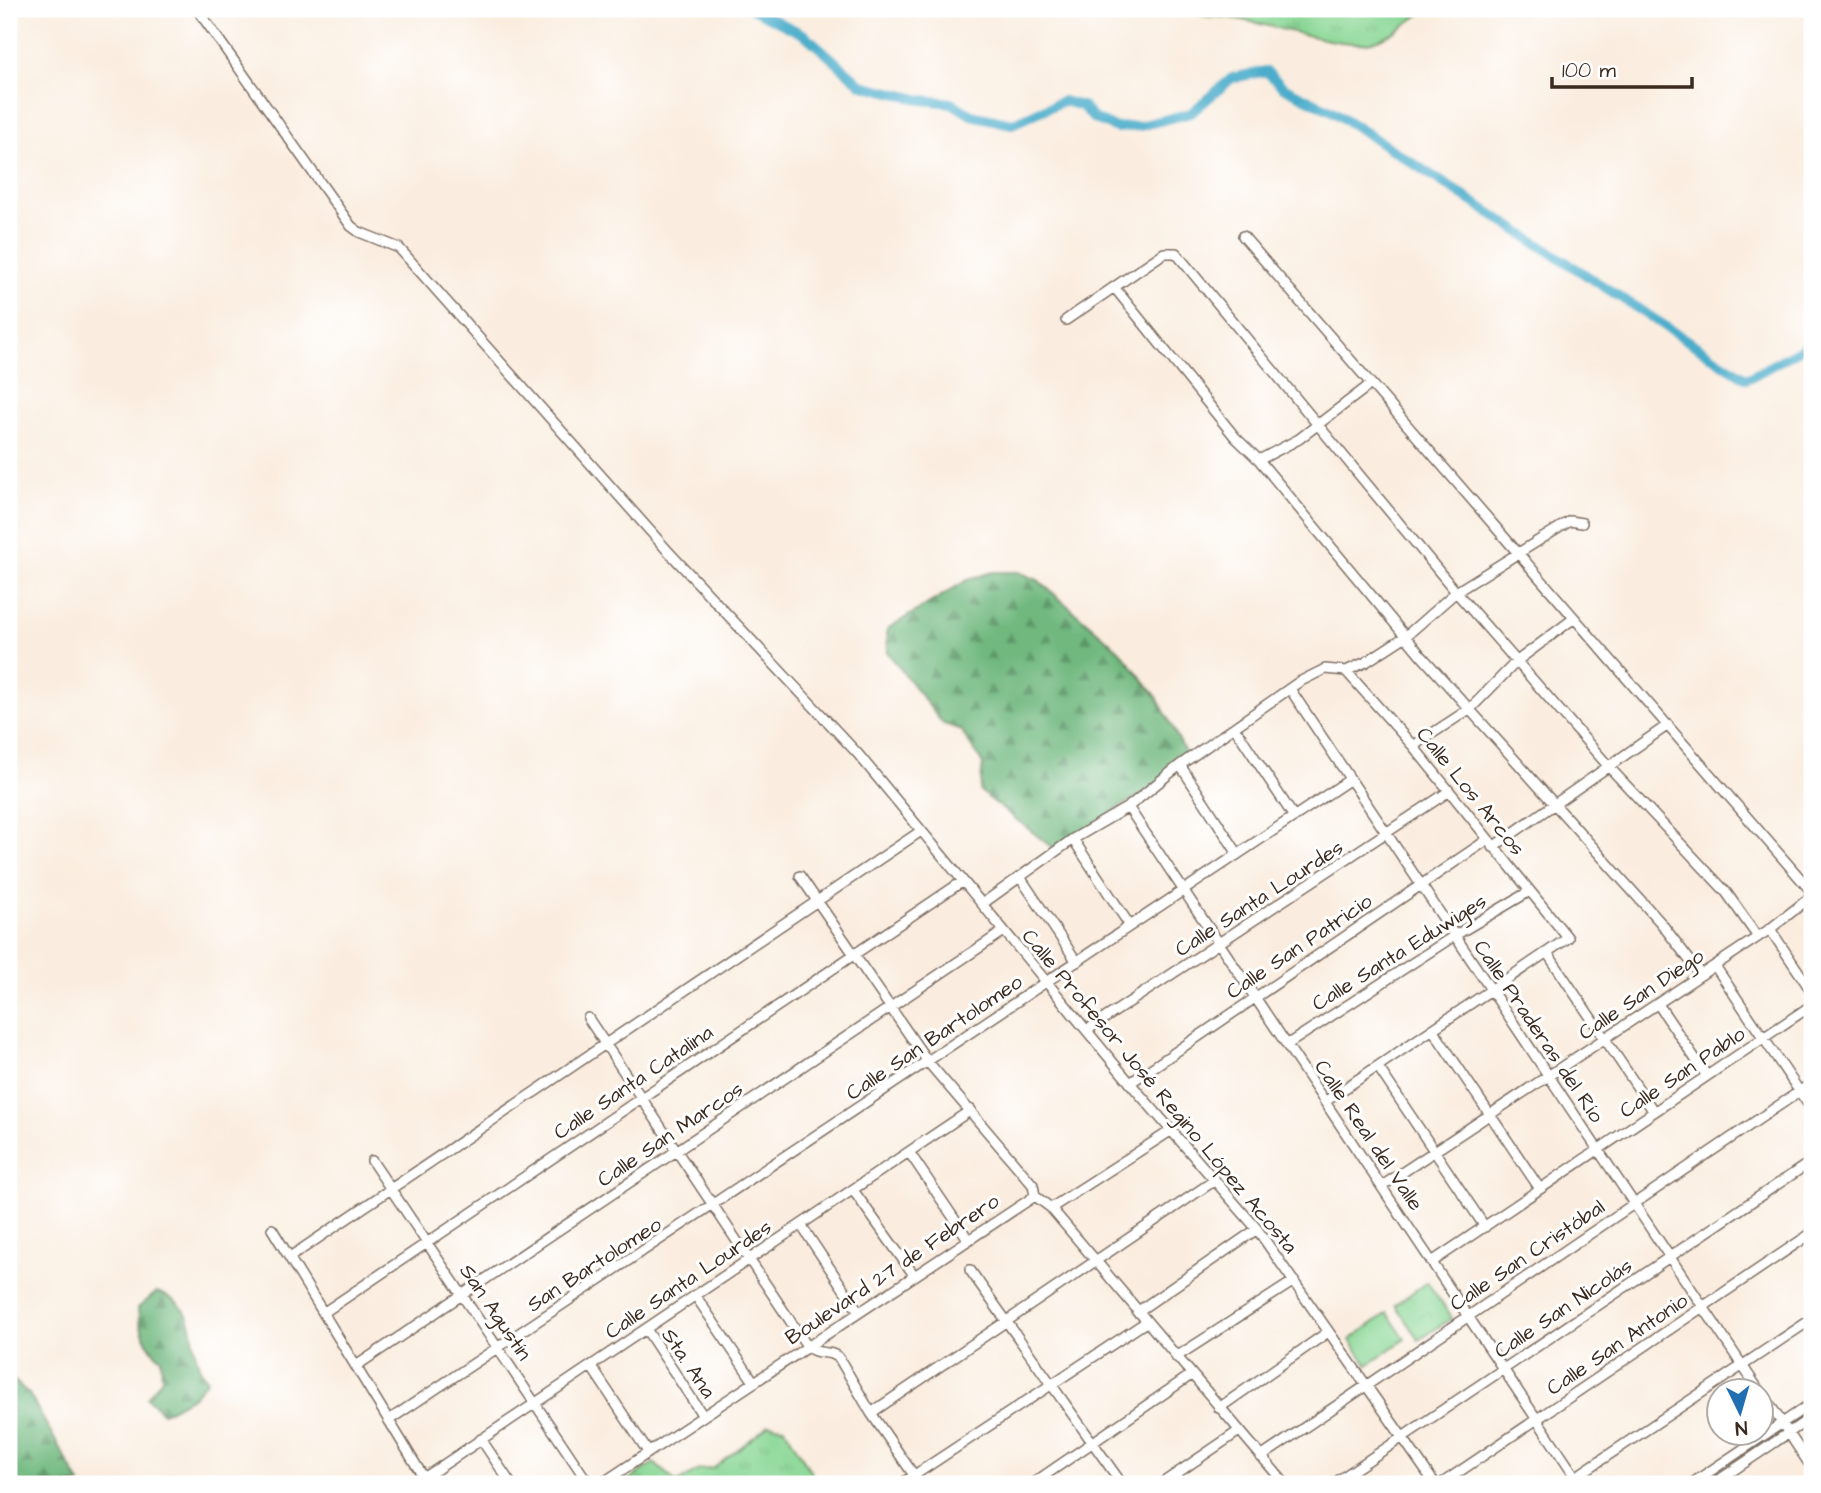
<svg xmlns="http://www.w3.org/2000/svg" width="1821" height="1493" viewBox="0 0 1821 1493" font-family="'Architects Daughter',sans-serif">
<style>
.grass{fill:url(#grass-tufts);stroke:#62805a;stroke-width:2}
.forest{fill:url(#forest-firs);stroke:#55714e;stroke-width:2}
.park{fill:url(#park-crowns);stroke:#62805a;stroke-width:2}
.pitch{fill:#8ad795;stroke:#62805a;stroke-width:2}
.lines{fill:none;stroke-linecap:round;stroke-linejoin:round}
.canal{stroke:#4cadcb;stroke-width:10}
.street-casing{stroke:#7e6e62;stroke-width:12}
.street{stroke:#fff;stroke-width:9}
.labels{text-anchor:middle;stroke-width:6;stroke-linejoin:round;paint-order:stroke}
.street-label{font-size:21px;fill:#3b2a1e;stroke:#fff}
</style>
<defs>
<pattern id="grass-tufts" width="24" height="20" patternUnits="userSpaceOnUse" patternTransform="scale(1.75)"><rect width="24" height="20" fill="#8ad795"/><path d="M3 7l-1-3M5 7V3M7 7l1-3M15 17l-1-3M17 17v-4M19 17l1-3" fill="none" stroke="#78b980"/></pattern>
<pattern id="forest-firs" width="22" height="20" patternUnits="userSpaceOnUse" patternTransform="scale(1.75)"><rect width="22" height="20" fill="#6fb87e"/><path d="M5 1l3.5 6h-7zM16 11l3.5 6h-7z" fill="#5c9667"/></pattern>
<pattern id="park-crowns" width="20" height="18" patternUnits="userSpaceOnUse" patternTransform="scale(1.75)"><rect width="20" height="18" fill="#8ad795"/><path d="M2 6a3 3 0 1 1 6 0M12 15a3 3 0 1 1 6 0" fill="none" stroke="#78b980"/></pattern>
</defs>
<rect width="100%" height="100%" fill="#fff"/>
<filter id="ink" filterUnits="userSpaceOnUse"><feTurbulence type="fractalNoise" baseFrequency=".0143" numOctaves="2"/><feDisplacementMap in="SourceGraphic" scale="14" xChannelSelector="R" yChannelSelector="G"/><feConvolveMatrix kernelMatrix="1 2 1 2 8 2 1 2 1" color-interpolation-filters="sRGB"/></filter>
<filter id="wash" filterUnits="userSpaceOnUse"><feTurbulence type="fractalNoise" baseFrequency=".00686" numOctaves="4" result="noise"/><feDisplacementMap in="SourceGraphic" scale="28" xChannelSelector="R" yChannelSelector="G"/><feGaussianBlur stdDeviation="1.57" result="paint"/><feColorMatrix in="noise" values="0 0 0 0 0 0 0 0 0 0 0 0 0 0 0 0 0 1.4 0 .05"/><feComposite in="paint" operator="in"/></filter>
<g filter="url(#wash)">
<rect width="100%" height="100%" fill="#faeddf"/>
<path class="grass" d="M1186 9H1428C1411 20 1387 41 1366 43 1334 46 1271 25 1238 19 1220 15 1203 20 1186 9Z
M769 1425 784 1427 818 1484H623L654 1463 677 1483 699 1470 714 1468Z"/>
<path class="forest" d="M993 572H1019L1038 580 1119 650 1157 697 1188 758 1182 768 1054 849 980 791 983 764 960 729 943 724 888 653 887 629 969 579Z
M157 1292C209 1311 182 1347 207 1380L194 1396 163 1413 147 1398 162 1378 161 1358C146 1348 139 1326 138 1308Z
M9 1376 29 1394 80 1484H9Z"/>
<path class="park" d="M1427 1282 1452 1318 1419 1340 1395 1305Z"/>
<path class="pitch" d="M1387 1313 1405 1339 1368 1365 1350 1340Z"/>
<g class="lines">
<path class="canal" d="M752 9 805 35 862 85 922 100 952 103 971 115 1012 124 1063 101 1082 106 1093 118 1116 128 1140 126 1191 113 1232 78 1266 71 1283 87 1332 111 1747 379 1812 343"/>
</g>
</g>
<g filter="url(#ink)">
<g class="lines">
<defs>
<path id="street" d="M197 9 351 226 359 232 399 248 667 550 858 754 1130 1083 1257 1229 1435 1484
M1243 236 1812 892
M1114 287 1235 437 1259 460 1420 654 1661 923 1701 975
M1066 320 1164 253H1176L1456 592 1610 768 1726 892 1758 937
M1259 460 1299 439 1371 384
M1290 689 1760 1392
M1235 728 1294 817
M1413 746 1471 708 1517 661 1573 619
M1180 765 1238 854
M1128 807 1580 1484
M1073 839 1130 926
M1493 847 1668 725
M800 876 928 1062 1033 1185 1035 1196 1051 1208 1285 1484
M1020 877 1077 962
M982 904 1073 839 1128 807 1180 765 1299 682 1325 669 1346 671 1366 662 1406 636 1456 592 1570 521 1582 523
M1770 929 1812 992
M1548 954 1654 1112
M1715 966 1812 1110
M1658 1004 1707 1076
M588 1018 807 1346C816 1356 830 1349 839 1358L871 1413 920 1484
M1087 1030 1448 792
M1433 1030 1540 1189
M1288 1044 1454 936 1530 891
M1378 1067 1485 1227
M1130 1083 1487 840
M1326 1101 1568 938 1413 746 1346 671
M909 1152 968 1239
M372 1161 589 1484
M1382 1186 1770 929 1812 896
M853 1190 914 1275
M1051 1208 1172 1130
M801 1225 859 1312
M272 1229 424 1478 971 1110
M290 1257 921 831
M1432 1262 1812 1005
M970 1270 1122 1484
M695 1295 754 1382
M1137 1312 1257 1229
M323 1313 963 881
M646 1329 703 1416
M1176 1357 1294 1281
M356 1366 1004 931
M591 1366 648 1452
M1762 1393 1812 1468
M1219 1408 1328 1332
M871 1413 1215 1180
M389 1420 1349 780
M481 1439 511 1484
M1261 1457 1812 1083
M601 1484 1035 1196
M901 1484 1146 1322
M1032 1484 1191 1375
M1161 1484 1239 1431
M1333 1484 1812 1161
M1441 1484 1812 1233
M1565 1484 1812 1319
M1691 1484 1812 1403
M1713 1484 1812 1417"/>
</defs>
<use href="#street" class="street-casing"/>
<use href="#street" class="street"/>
</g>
</g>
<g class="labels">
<g class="street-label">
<text transform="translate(1471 791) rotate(51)" y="7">Calle Los Arcos</text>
<text transform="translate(1259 898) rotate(-33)" y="7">Calle Santa Lourdes</text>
<text transform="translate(1299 946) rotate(-34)" y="7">Calle San Patricio</text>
<text transform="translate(1399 952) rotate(-32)" y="7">Calle Santa Eduwiges</text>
<text transform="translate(1641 994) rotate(-34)" y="7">Calle San Diego</text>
<text transform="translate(1539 1031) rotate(56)" y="7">Calle Praderas del Río</text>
<text transform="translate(934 1037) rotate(-34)" y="7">Calle San Bartolomeo</text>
<text transform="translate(1682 1072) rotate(-34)" y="7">Calle San Pablo</text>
<text transform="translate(633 1082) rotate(-34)" y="7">Calle Santa Catalina</text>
<text transform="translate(1160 1091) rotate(50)" y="7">Calle Profesor José Regino López Acosta</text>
<text transform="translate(670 1134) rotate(-34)" y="7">Calle San Marcos</text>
<text transform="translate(1369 1135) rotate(56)" y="7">Calle Real del Valle</text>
<text transform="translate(1527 1255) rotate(-34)" y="7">Calle San Cristóbal</text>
<text transform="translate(594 1264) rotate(-33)" y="7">San Bartolomeo</text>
<text transform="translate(892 1269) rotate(-34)" y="7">Boulevard 27 de Febrero</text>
<text transform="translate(688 1279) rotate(-34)" y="7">Calle Santa Lourdes</text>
<text transform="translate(1563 1308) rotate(-34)" y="7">Calle San Nicolás</text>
<text transform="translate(496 1312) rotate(56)" y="7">San Agustín</text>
<text transform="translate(1617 1344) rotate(-34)" y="7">Calle San Antonio</text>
<text transform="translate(689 1363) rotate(56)" y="7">Sta. Ana</text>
</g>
</g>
<rect width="1821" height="1493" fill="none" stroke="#fff" stroke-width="35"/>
<g transform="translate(1740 1412) rotate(175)"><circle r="33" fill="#ffffff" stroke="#b1aaa5" stroke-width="2"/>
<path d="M0-5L12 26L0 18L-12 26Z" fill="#1f6fb2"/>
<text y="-10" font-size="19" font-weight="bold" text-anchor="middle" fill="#3b2a1e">N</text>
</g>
<path d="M1552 77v10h140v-10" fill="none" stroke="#3b2a1e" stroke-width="3.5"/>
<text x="1562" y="77" font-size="21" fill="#3b2a1e" stroke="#ffffff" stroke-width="5" paint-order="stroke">100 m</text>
</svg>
